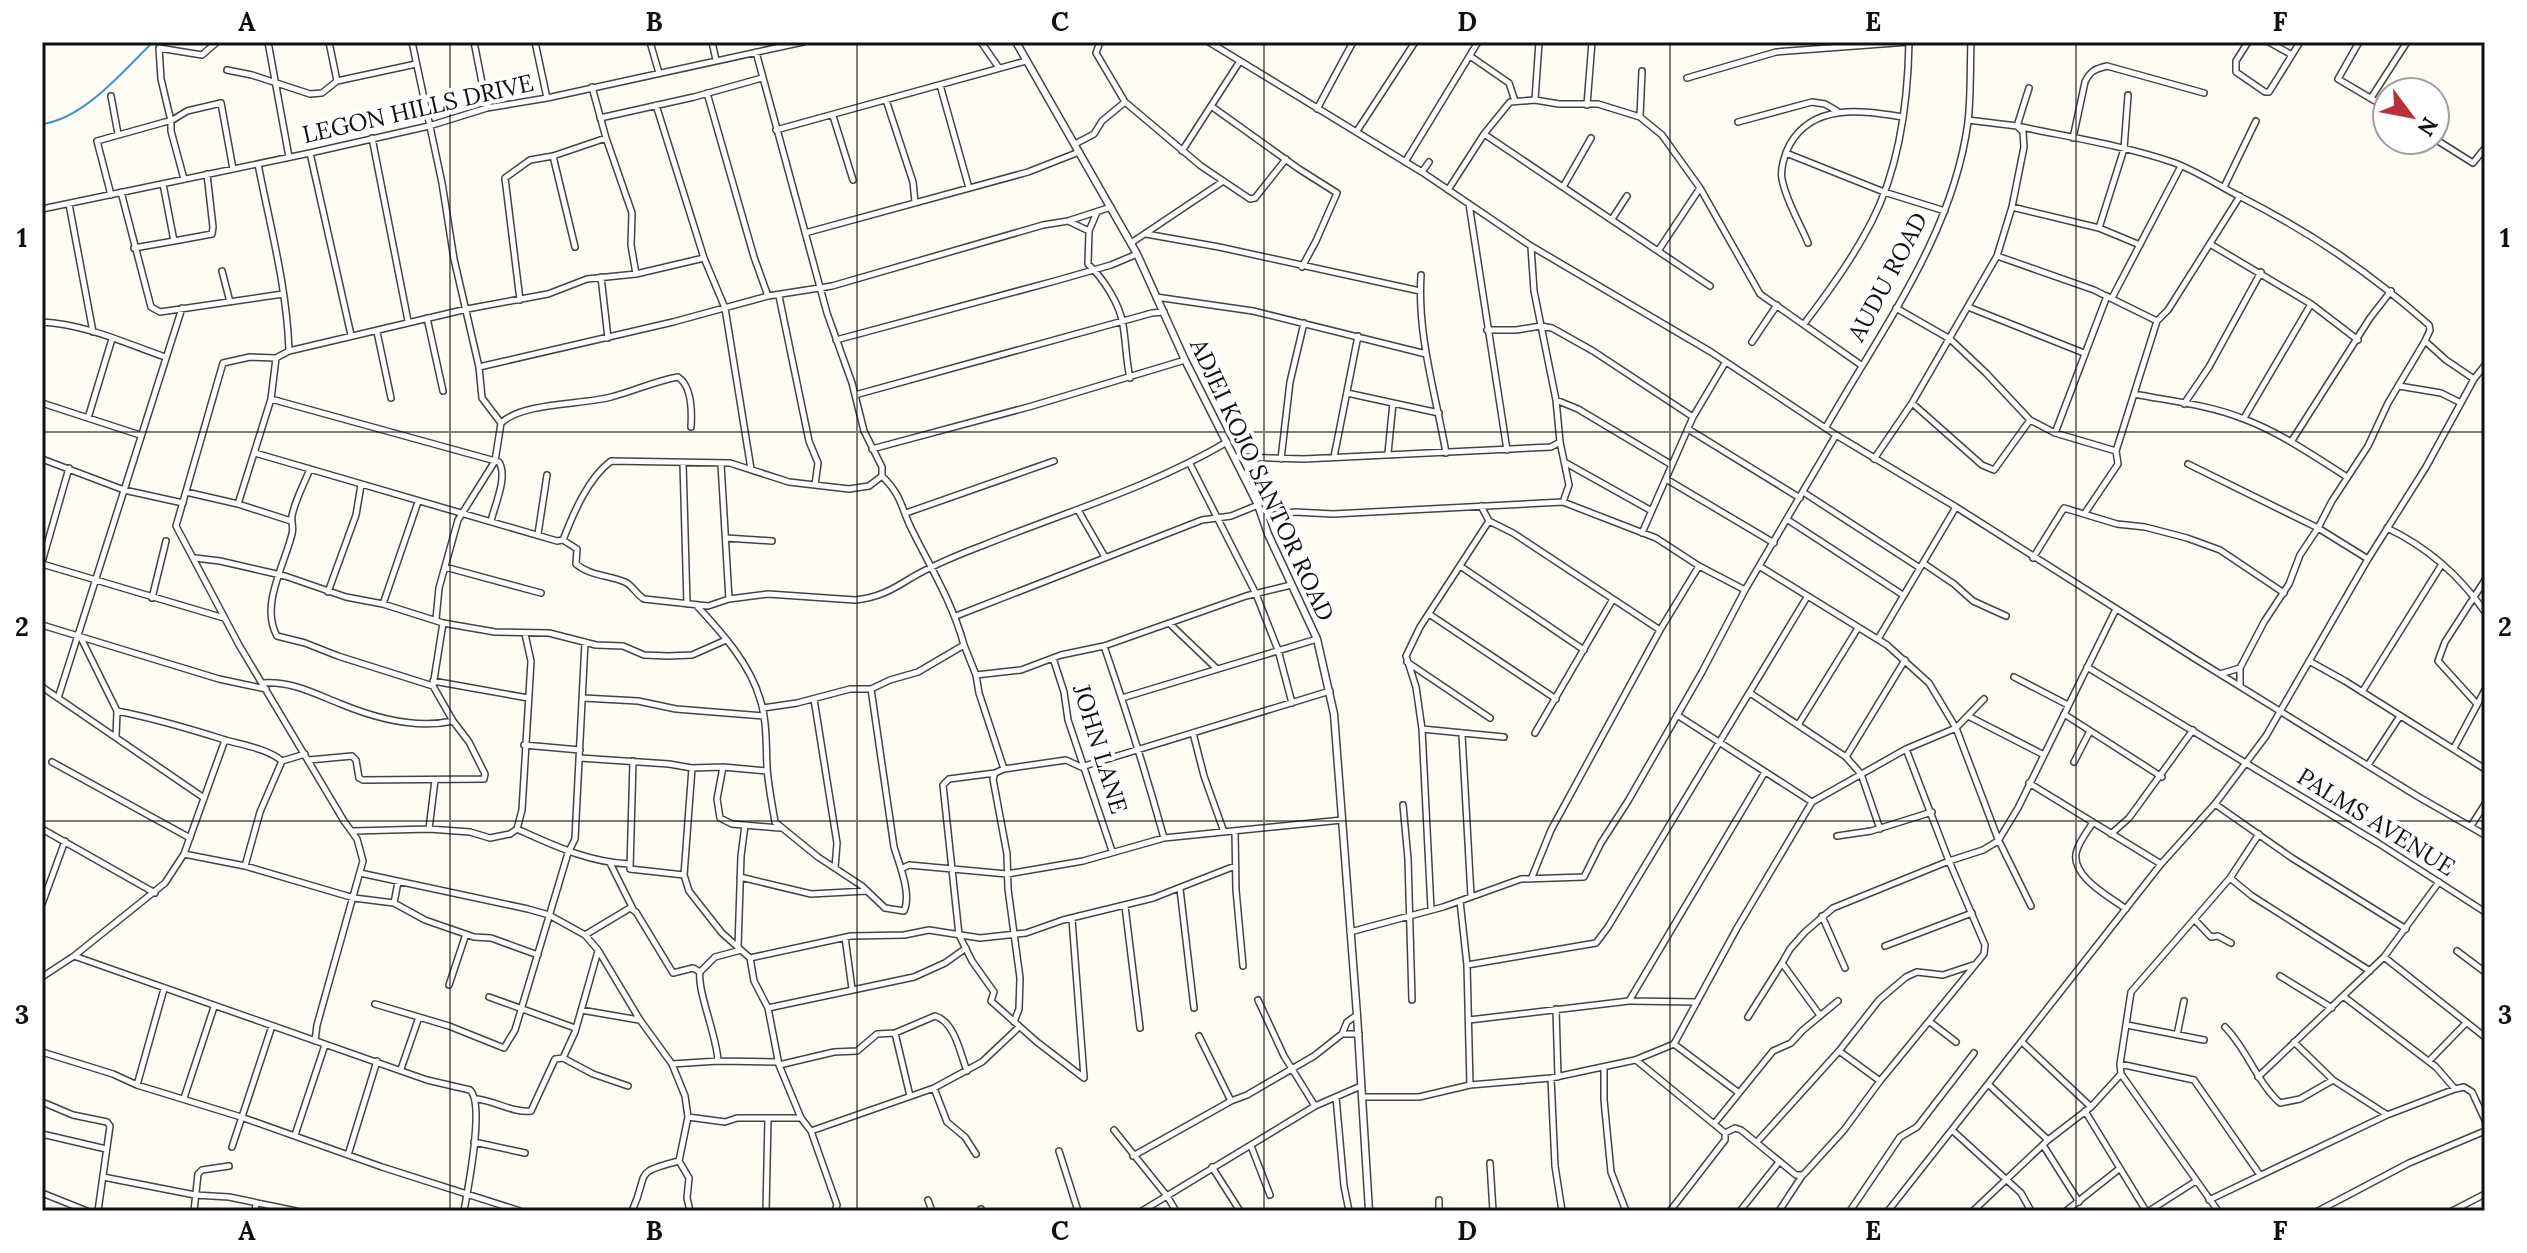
<svg xmlns="http://www.w3.org/2000/svg" width="2527" height="1253" viewBox="0 0 2527 1253" font-family="Lora,serif">
<style>
.lines{fill:none;stroke-linecap:round;stroke-linejoin:round}
.stream{stroke:#4895c4;stroke-width:2}
.minor-casing{stroke:#434343;stroke-width:8}
.tertiary-casing{stroke:#434343;stroke-width:9}
.minor{stroke:#fff;stroke-width:5}
.tertiary{stroke:#fff;stroke-width:6}
.grid{fill:none;stroke:#101010;stroke-width:2;stroke-opacity:0.55}
.labels{text-anchor:middle;stroke-width:8;stroke-linejoin:round;paint-order:stroke}
.street-label{font-size:24px;fill:#101010;stroke:#fff}
.neatline{fill:none;stroke:#101010;stroke-width:3}
.grid-label{font-size:26px;text-anchor:middle;font-weight:bold;fill:#101010}
</style>
<rect width="100%" height="100%" fill="#fefcf4"/>
<g class="lines">
<path class="stream" d="M42 124C84 119 124 70 153 42"/>
<defs>
<path id="minor" d="M217 42 202 55 159 48 161 79 171 121 187 111 221 103 233 169
M268 42 289 157
M329 42 337 81
M412 42 442 183 454 259 479 367 482 398 501 423
M474 42 487 108
M535 42 547 98
M650 42 659 73
M712 42 716 60
M981 42 999 68
M1100 42 1096 53 1125 102
M1209 42 1422 172 1531 246 1711 352 1836 435 1956 507 2194 658 2417 796 2485 835
M2248 42 2236 61V72L2265 92H2269L2300 42
M2269 42 2292 55
M2359 42 2338 79 2387 108
M756 52 827 313 852 383 864 431 882 467V476C903 497 900 506 912 530 931 568 953 604 964 645L918 672 890 680 871 689H850L797 703 763 708
M1470 56 1509 83 1515 101
M227 70 252 75 310 94 322 93 337 81 416 64
M1687 78 1776 52 1909 42
M940 85 969 188
M592 87 606 138 632 213 631 245 636 274
M2029 88 2017 126C2068 137 2122 145 2172 162 2195 170 2216 184 2237 195 2310 232 2368 271 2429 325L2430 330 2425 341 2388 403 2368 446 2332 501 2318 528 2368 559
M707 93 754 257 768 296
M111 96 118 134
M2371 98 2407 42
M886 100 913 182 915 202
M1535 100 1539 42
M656 105 704 258 725 308 751 469
M1587 105 1592 42
M1211 106 1299 169 1337 193 1316 241 1302 267
M1317 109 1353 42
M833 116 853 180
M1640 117 1642 71
M600 118 694 97 762 78
M1738 122 1812 102 1825 104 1837 111
M776 130 1026 61
M1357 131 1415 42
M1484 134 1710 286
M372 138 408 321
M2073 138 2085 82C2090 71 2095 69 2107 66L2204 93
M2435 139 2473 163 2485 148
M1075 144 1094 134 1102 121 1125 102 1201 166 1250 199 1255 198 1286 159
M1182 151 1240 61
M310 153 351 335
M1786 153 1884 192 1945 211
M553 156 575 247
M1405 162 1478 42
M258 164C270 226 287 287 289 351
M1422 172 1429 162
M163 184 174 241 212 234 213 227 207 174
M1563 187 1591 138
M2224 187 2256 121
M1448 190 1484 134 1510 102 1535 100 1559 104H1598L1640 117 1662 135 1700 188 1760 294 1861 365
M121 192 151 307 160 312 283 294
M111 195 97 141 165 122 171 121V131L184 179
M69 204 93 332
M1469 204 1507 450
M2012 207 2099 228 2140 245
M42 209 310 153 429 126 487 108 547 98 803 42
M1612 219 1627 196
M1068 221 1089 231 1088 264C1103 278 1120 304 1123 325 1126 343 1126 360 1130 378
M2099 228 2124 149 2128 95
M1089 231 1097 212
M805 233 1028 172 1079 152
M1146 234 1219 247 1420 291
M1131 243 1222 182
M1808 243C1800 223 1786 201 1782 179 1780 169 1785 153 1790 144 1814 102 1864 111 1903 117
M2210 244 2311 304 2358 340
M1531 247 1534 291 1556 400 1560 442 1569 485 1563 502
M134 248 174 241
M1658 251 1700 188
M1997 256 2094 290 2157 321
M222 271 230 302
M1421 275C1417 336 1436 395 1446 453
M601 277 608 338
M779 296 809 441 818 463 815 485
M1156 297 1253 311 1426 354
M2112 298 2181 166
M520 300 505 178 530 160 553 156 606 138
M1968 307 2084 353
M1896 308 1950 339 1986 373 2030 420 2055 433 2116 451
M427 318 443 391
M42 322C84 324 125 343 165 357
M1804 324C1829 291 1853 258 1872 221 1899 168 1908 101 1909 42
M1487 330H1516L1541 326 1552 328 1593 351 1693 417
M377 332 391 398
M836 340 1055 281 1111 265 1137 254
M2425 341 2446 360 2474 379
M1752 342 1777 305
M276 358 250 357 223 363 176 526 239 645 344 821 357 839 363 861 317 1025 315 1041
M479 367 673 322 768 296 832 286 1043 225 1068 221 1111 207
M2399 386 2441 393 2461 403
M1347 393 1439 413
M2134 394C2170 401 2210 405 2244 419 2281 433 2314 456 2347 477
M855 395 1152 313 1164 312
M271 399 499 462C508 477 495 504 491 521
M1556 400 1578 409 1672 465
M42 403 140 435
M1912 403 1982 465 1994 470 2030 420
M2184 404 2209 367 2261 272
M88 418 112 339
M2244 418 2311 304
M1826 427C1881 330 1953 235 1968 122 1971 96 1970 68 1971 42
M1688 429 1800 498
M2055 433 2107 296
M2291 442 2370 318 2391 291
M872 449 1032 406 1185 360
M255 453 557 541 563 540
M1388 453 1393 403
M1235 457 1304 459 1551 447 1560 442
M1334 457 1358 336
M42 459 124 490 183 503
M1281 459 1290 382 1304 323
M1874 459 1912 403 1997 256 2012 207 2024 147 2023 132 2017 126 1968 120
M683 463 687 604
M1566 463 1650 510
M721 464 729 599
M1190 464 1256 594 1278 650 1292 703
M2188 464 2318 528 2300 555 2289 584 2264 622 2240 668V685
M310 469C304 484 295 500 292 516 291 523 294 528 292 534 284 566 260 606 277 636L305 643 338 656 433 686
M882 476 869 486 849 489 789 482 730 463 611 461C588 478 573 514 563 540L577 549 576 564C590 576 609 575 625 582 632 585 636 594 644 599L708 606 729 599 768 594 855 600C877 598 892 590 911 578 933 565 960 554 984 545 1066 512 1151 487 1227 442
M1666 479 1774 543
M186 492 238 504 291 521
M1803 492 1920 568
M238 504 271 399 276 358 289 351 467 309 548 294 587 279 636 274 704 258
M1481 506 1489 521 1513 533 1660 630
M1078 510 1105 557
M906 513 1054 461
M2085 513 2118 464 2116 451 2157 321 2168 310 2240 196
M1263 517 1295 512 1333 514 1563 502 1656 538 1699 566 1745 590
M1788 520 1903 595
M2387 528C2427 547 2460 576 2485 612
M1642 533 1693 417 1725 363
M538 534 547 475
M726 538 772 541
M195 558 220 561 285 576 346 597 383 604 443 623 495 632 549 633 596 645 623 646 644 655 668 656 692 655 726 640
M2033 558 2064 508 2117 524 2145 527 2187 538 2220 550 2284 593
M42 562 69 468
M1923 563 1954 584 1973 601 2006 616
M42 564 224 618
M1460 566 1584 650
M1759 566 1887 645 1929 683 1956 728 1998 839 2031 906
M445 567 541 593
M328 592 356 515 361 485
M152 598 166 541
M383 604 418 502
M698 607C722 633 750 664 760 699 767 720 766 744 767 767 768 784 772 804 775 822L818 857 862 886 885 908 904 911C912 894 899 864 894 847L871 689
M1429 614 1556 699
M956 616 1202 520 1231 516 1258 505
M436 619 439 588 458 520 495 461 501 423C524 402 581 405 611 397 634 391 655 381 678 377 692 386 692 411 691 427
M1170 624 1217 669
M42 625 219 679 266 689
M80 636 117 711 116 737
M1878 639 1956 507
M964 645 976 675 979 693 1004 769
M1104 646C1126 710 1146 773 1164 838
M1053 658 1064 692 1068 720 1112 851
M2309 661 2345 681 2485 769
M1407 662 1490 718
M2087 667 2378 843 2485 912
M2220 674 2240 668
M976 675 1021 670 1061 655 1104 646 1246 596 1291 585
M2014 677 2068 705
M433 681 528 698
M263 683C292 681 315 694 341 704 375 718 417 729 453 721
M42 687 204 798
M2362 692 2442 564
M1750 693 1846 757 1861 774 1880 829
M58 698 182 308
M583 698 638 701 676 709 764 716
M1122 698 1317 639
M814 699 837 843 835 868
M2477 704 2438 661 2445 642 2485 580
M117 711C153 718 187 728 222 739 241 745 267 748 282 761
M2064 714 2162 777
M1677 715 1812 802
M1968 716 2044 755
M1798 725 1858 628
M1422 729 1504 737
M1193 733 1204 776 1224 832
M1535 733 1613 599
M1462 735 1471 896
M524 745 580 750
M2454 748 2485 690
M1846 757 1905 660
M580 758 669 764 692 768 723 767 766 771
M309 760 352 756 356 760 359 778 363 780 484 779 485 774 469 742 453 721 433 686 443 623
M633 761 630 869 684 875
M52 762 190 838
M2074 762 2090 731
M2368 765 2400 716
M723 767 717 799 720 818 732 824 780 828
M692 768 684 875 689 891 707 914 722 933 750 958 754 981 768 1008 779 1065 801 1118 811 1131 837 1205 835 1211
M995 773 949 779 943 785 959 935 972 961 994 992 991 1001 1037 1042 1084 1078
M2029 783 2161 864
M2215 804 2292 858 2406 929
M1403 805 1408 859 1412 1000
M2093 822C2088 831 2080 840 2077 850 2068 875 2110 897 2126 909
M2471 826 2485 804
M42 829 155 893
M429 829 435 780
M517 829 522 810 531 661 525 634
M353 831 429 829 470 832 490 838 510 834 517 829C555 846 588 862 629 864
M1235 831 1236 890 1243 966
M2111 834 2129 818 2193 730
M1837 836 1871 831 1932 812
M184 854 245 866 354 898 394 903 425 920 474 937 491 938 538 955
M610 863 633 909
M245 866 260 812 282 761 305 754
M901 869 909 865 1007 874 1083 861 1164 838 1342 820
M360 873 528 909 549 915 585 935 598 950 640 1020 672 1064 685 1096 688 1117 679 1161 689 1178 687 1198 690 1211
M740 877 811 894 867 891
M1532 877 1551 830 1660 630 1699 566
M2230 878 2252 896 2370 971
M1180 889 1194 1008
M1460 901 1467 965 1470 1085
M394 903 398 882
M42 904 65 841
M1125 906 1140 1028
M1431 909 1422 729 1416 687 1406 656 1420 627 1489 521
M1822 916 1845 968
M1072 919 1084 1077
M2195 920 2211 937 2218 936 2231 943
M1350 932 1443 907 1521 879 1584 877 1601 843 1628 801 1702 672 1745 590 1836 435
M585 935 630 908 636 912 673 973 693 968 700 972
M845 937 852 989
M1885 946 1972 913
M738 947 741 856 745 825
M2457 951 2485 972
M74 956 427 1080 470 1090C485 1104 468 1188 464 1211
M2384 957 2485 1037
M750 958 851 936 904 935 929 930 980 938 1026 933 1063 920 1153 898 1235 866
M1467 965 1596 943 1608 927 1807 597
M2280 976 2332 1008
M42 977 74 956 165 883 184 854 225 740
M449 985 466 934
M2343 996 2436 1067 2455 1089
M489 997 575 1028
M1258 1000 1284 1056 1315 1106
M1630 1001 1697 1002
M375 1004 449 1026 504 1048 515 1030 568 853 575 839 585 642
M768 1008 914 977 945 963 966 948
M1556 1009 1558 1077
M581 1010 639 1020
M1819 1014 1782 963 1790 949 1805 932 1833 908 1949 861 1983 850 1998 841 2018 808 2116 609
M1748 1017 1782 963
M1469 1020 1629 1001 1765 772
M1014 1022 1019 1009 1020 978 1008 889 1007 854 993 779 995 773 1004 769 1066 760 1081 767 1330 691
M1930 1022 1956 1042
M2127 1025 2204 1040
M2225 1027C2247 1049 2256 1081 2280 1103L2300 1099 2333 1080 2386 1114
M895 1033 910 1096
M1342 1034H1359
M2177 1035 2184 1001
M1199 1036 1231 1101 1247 1095 1314 1056 1342 1034 1347 1022 1357 1015
M2022 1042 2091 1107
M2294 1042 2333 1080
M1674 1044 1739 1093
M1839 1051 1879 1000 1906 977 1917 972 1943 975 1973 965
M42 1052 113 1074 137 1085 241 1117 382 1167 520 1211
M563 1058 593 1074 628 1086
M1636 1060 1714 1124
M718 1061C717 1036 697 991 700 972L715 957 741 950
M2429 1061 2466 1023
M672 1064 718 1061 778 1062
M2120 1064 2194 1080 2260 1175
M779 1065 834 1052 857 1051 877 1034 895 1033 935 1016C955 1022 960 1053 967 1071
M1604 1068V1100L1611 1172 1626 1211
M401 1069 419 1017
M2258 1077 2384 957 2439 882
M1551 1078 1555 1166 1562 1211
M137 1085 164 989
M1989 1085 2048 1140
M934 1088 947 1122 965 1137 976 1154
M1336 1097 1344 1186 1349 1211
M1362 1097H1419L1470 1085 1551 1078 1635 1060 1674 1044 1737 928 1812 802 1906 749 1956 728 1984 699
M184 1098 214 1007
M477 1099C495 1101 513 1113 531 1111L555 1059 563 1058 575 1032 598 951
M42 1102 73 1115 107 1122 110 1126 98 1211
M2085 1111 2146 1211
M688 1117 725 1122 737 1118H801
M1114 1130 1167 1196 1176 1211
M1952 1130 2021 1193 2031 1211
M811 1131 934 1088 982 1062 1019 1027
M1725 1133 1735 1128 1741 1130 1796 1175H1803L1844 1130 1880 1081
M42 1134 106 1149
M295 1135 325 1045
M474 1142 525 1153
M1757 1142 1839 1051 1880 1081 1984 954 1985 945 1949 861 1906 749
M2043 1145 2079 1202
M1251 1146 1270 1195
M232 1147 272 1026
M1059 1151 1078 1211
M348 1155 377 1061
M1133 1156 1231 1101
M1490 1163 1493 1211
M1212 1167 1240 1211
M103 1177 195 1195 229 1197 296 1211
M42 1193 87 1211
M928 1200 932 1211
M1439 1200V1211
M2209 1200 2387 1115 2455 1089 2464 1087 2472 1092 2485 1120
M981 1209V1211
M194 1211 198 1174 202 1170 229 1166
M255 1211 256 1203
M632 1211C650 1172 631 1173 679 1161
M766 1211 768 1118
M1142 1211 1315 1106 1361 1086
M1670 1211 1725 1140V1133L1714 1124 1773 1051 1791 1043 1803 1030 1838 1001
M1740 1211 1779 1162
M1779 1211 1802 1176
M1850 1211 1900 1137 1917 1127 1974 1053
M1888 1211 2161 864 2215 804 2266 736 2368 559 2426 467 2474 379 2485 365
M1973 1211 2048 1140 2091 1107 2121 1074
M2066 1211 2119 1169
M2149 1211 2196 1181
M2218 1211 2121 1074 2120 1064 2131 992 2230 878 2259 834
M2318 1211 2409 1163 2485 1131
M2452 1211 2485 1194"/>
<path id="tertiary" d="M1016 42 1137 254 1185 360 1258 505 1268 534 1317 639 1334 714 1357 1015 1369 1211"/>
</defs>
<use href="#minor" class="minor-casing"/>
<use href="#tertiary" class="tertiary-casing"/>
<use href="#minor" class="minor"/>
<use href="#tertiary" class="tertiary"/>
</g>
<path class="grid" d="M450 42V1211M857 42V1211M1264 42V1211M1670 42V1211M2076 42V1211M42 432H2485M42 821H2485"/>
<g class="labels">
<g class="street-label">
<text transform="translate(418 109) rotate(-13)" y="8">LEGON HILLS DRIVE</text>
<text transform="translate(1888 277) rotate(-62)" y="8">AUDU ROAD</text>
<text transform="translate(1262 480) rotate(65)" y="8">ADJEI KOJO SANTOR ROAD</text>
<text transform="translate(1100 749) rotate(73)" y="8">JOHN LANE</text>
<text transform="translate(2376 822) rotate(32)" y="8">PALMS AVENUE</text>
</g>
</g>
<rect width="2527" height="1253" fill="none" stroke="#ffffff" stroke-width="88"/>
<g transform="translate(2411 116) rotate(122)"><circle r="38" fill="#ffffff" stroke="#9f9f9f" stroke-width="2"/>
<path d="M0-6L14 30L0 20L-14 30Z" fill="#b7313a"/>
<text y="-12" font-size="22" font-weight="bold" text-anchor="middle" fill="#101010">N</text>
</g>
<rect x="44" y="44" width="2439" height="1165" class="neatline"/>
<g class="grid-label">
<text x="247" y="31">A</text>
<text x="654" y="31">B</text>
<text x="1060" y="31">C</text>
<text x="1467" y="31">D</text>
<text x="1873" y="31">E</text>
<text x="2280" y="31">F</text>
<text x="22" y="247">1</text>
<text x="2505" y="247">1</text>
<text x="22" y="636">2</text>
<text x="2505" y="636">2</text>
<text x="22" y="1024">3</text>
<text x="2505" y="1024">3</text>
<text x="247" y="1240">A</text>
<text x="654" y="1240">B</text>
<text x="1060" y="1240">C</text>
<text x="1467" y="1240">D</text>
<text x="1873" y="1240">E</text>
<text x="2280" y="1240">F</text>
</g>
</svg>
